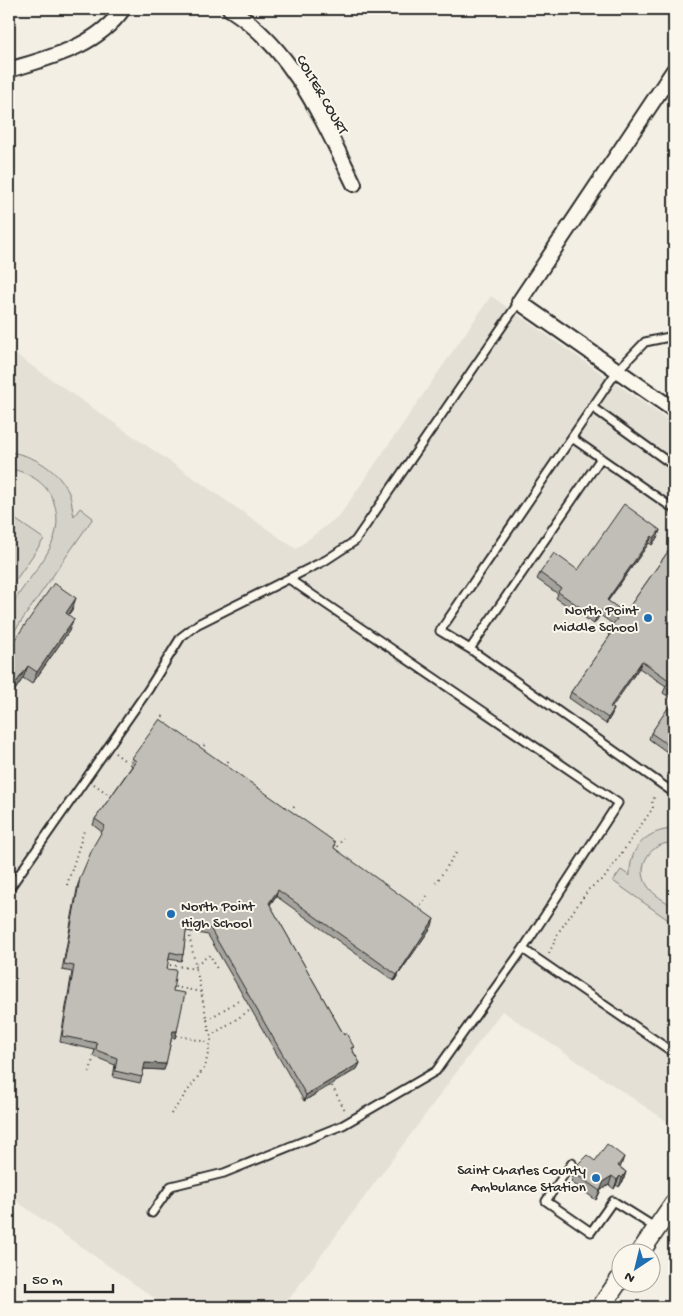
<svg xmlns="http://www.w3.org/2000/svg" width="683" height="1316" viewBox="0 0 683 1316" font-family="'Gochi Hand',sans-serif">
<style>
.built{fill:#e4e0d6}
.green{fill:#d5d2c9;stroke:#807e7a}
.lines{fill:none;stroke-linecap:round;stroke-linejoin:round}
.service-casing{stroke:#2b2b2b;stroke-width:11}
.minor-casing{stroke:#2b2b2b;stroke-width:18}
.tertiary-casing{stroke:#2b2b2b;stroke-width:21}
.path{stroke:#2b2b2b;stroke-width:2;stroke-dasharray:1 4;stroke-linecap:butt}
.service{stroke:#fbf7ec;stroke-width:7}
.minor{stroke:#fbf7ec;stroke-width:14}
.tertiary{stroke:#fbf7ec;stroke-width:18}
.wall{fill:#a5a39d;stroke:#2b2b2b}
.shaded-wall{fill:#86857f;stroke:#2b2b2b}
.building{fill:#c0beb6;stroke:#2b2b2b}
.poi-dot{fill:#1f6fb2;stroke:#fbf7ec;stroke-width:2}
.labels{text-anchor:middle;stroke-width:4;stroke-linejoin:round;paint-order:stroke}
.street-label{font-size:15px;fill:#2b2b2b;stroke:#fbf7ec}
.poi-label{font-size:15px;fill:#2b2b2b;stroke:#fbf7ec;text-anchor:end}
</style>
<rect width="100%" height="100%" fill="#f3efe4"/>
<filter id="ink" filterUnits="userSpaceOnUse"><feTurbulence type="fractalNoise" baseFrequency=".02" numOctaves="2"/><feDisplacementMap in="SourceGraphic" scale="10" xChannelSelector="R" yChannelSelector="G"/><feConvolveMatrix kernelMatrix="1 2 1 2 8 2 1 2 1" color-interpolation-filters="sRGB"/></filter>
<g filter="url(#ink)">
<path class="built" d="M491 296 674 424V1126L502 1011 283 1307H167L9 1196V350L296 549 340 515Z"/>
<path class="green" d="M9 452C34 455 58 470 69 493 72 500 72 509 74 516L80 508 93 518 9 639C9 630 6 616 10 609 28 573 70 544 53 500 45 481 28 473 9 468Z
M9 515 44 539 9 590Z
M674 829V843C652 841 635 865 647 885 653 895 665 901 674 907V924L613 881 621 870 630 876C629 848 646 830 674 829Z"/>
<g class="lines">
<defs>
<path id="service" d="M674 336 645 342 617 371 440 631 470 649 674 793
M592 407 674 466
M572 438 674 509
M289 579 618 803 523 949
M470 649 601 458
M9 889 148 690 181 637 198 624 326 560 355 541 519 302
M572 1163 546 1201 591 1232 613 1201 656 1228
M152 1213 171 1186 224 1173 343 1125 436 1071 523 949 674 1053"/>
<path id="minor" d="M230 9C293 49 322 119 354 184
M9 70C51 57 96 47 123 9
M674 70 519 302 674 410
M9 1307H10"/>
<path id="tertiary" d="M639 1254 674 1203
M601 1307 620 1279"/>
</defs>
<use href="#service" class="service-casing"/>
<use href="#minor" class="minor-casing"/>
<use href="#tertiary" class="tertiary-casing"/>
<path class="path" d="M160 721 164 715
M201 750 205 744
M115 753 124 760
M225 766 229 760
M94 784 109 795
M291 812 295 805
M335 851 343 838
M436 883 456 853
M67 885 84 831
M418 909 427 896
M549 953 560 930 589 889 605 877 653 808 652 800 656 795
M196 964 210 955 218 971
M170 965 196 969
M175 987 201 992
M207 1020 241 999
M176 1035 210 1043
M210 1036 249 1011
M90 1072 93 1059
M332 1086 346 1112
M171 1114 205 1067 211 1040 189 934"/>
<use href="#service" class="service"/>
<use href="#minor" class="minor"/>
<use href="#tertiary" class="tertiary"/>
</g>
<path class="wall" d="M660 530 658 536 652 545 649 543 608 601 625 613 674 543V757L649 739 651 733 674 700 663 693 666 686 639 668 611 708 614 709 611 716 606 724 569 698 571 692 610 636 608 634 610 628 613 624 600 615 594 624 556 598 558 594 537 579 540 573 578 570Z
M72 610 68 615 69 631 32 684 23 678 9 699V648Z
M132 758 334 848 432 926 394 981 276 896 270 905 344 1035 354 1047 353 1051 360 1063 357 1069 304 1101 208 935 186 931 183 955 181 961 168 959 167 969 173 991 177 1031 175 1038 172 1037 164 1070 144 1069 140 1083 113 1077 115 1065 93 1056 95 1050 60 1042 72 972 62 970 78 884 102 832 93 825 95 819 132 766 130 764Z
M595 1161 621 1166 620 1167 626 1172 623 1181 619 1187 616 1185 614 1189 609 1185 601 1190 596 1200 571 1182 574 1173Z"/>
<path class="shaded-wall" d="M660 530 658 536 652 545 654 538Z
M652 536 649 543 604 606 607 600Z
M76 598 72 610 61 625 66 613Z
M603 609 600 615 594 624 596 618Z
M74 619 69 631 32 684 37 672Z
M642 661 639 668 608 713 610 707Z
M28 666 23 678 9 699 13 687Z
M614 709 611 716 606 724 608 718Z
M278 890 276 896 266 909 269 903Z
M434 919 432 926 394 981 397 975Z
M173 1031H177L175 1038 171 1037Z
M145 1063 166 1064 164 1070 143 1069Z
M360 1063 357 1069 304 1101 306 1095Z
M624 1157 621 1166 614 1175 618 1166Z
M626 1172 623 1181 619 1187 622 1178Z
M612 1176 609 1185 601 1190 596 1200 604 1181Z
M620 1176 616 1185 614 1189 617 1180Z"/>
<path class="building" d="M624 504 660 530 654 538 652 536 607 600 625 613 674 543V614L672 616 674 618V693L665 687 670 681 642 661 610 707 614 709 608 718 571 692 614 630 610 628 617 619 603 609 596 618 558 592 561 588 540 573 554 553 578 570Z
M54 583 76 598 66 613 74 619 37 672 28 666 13 687 9 684V648Z
M674 699V749L651 733Z
M160 719 335 842 334 848 434 919 397 975 278 890 269 903 344 1035 346 1033 354 1047 351 1048 360 1063 306 1095 210 928 187 925 183 955 170 952 167 969 176 970 173 991 185 993 177 1031H173L166 1064 145 1063 142 1077 115 1071 117 1058 96 1050 97 1043 62 1036 74 966 64 964 80 878 94 845 105 826 95 819 136 761 132 758Z
M607 1144 624 1157 618 1166 626 1172 622 1178 620 1176 617 1180 612 1176 604 1181 600 1191 574 1173 578 1164 587 1155 595 1161Z"/>
</g>
<g class="poi-dot">
<circle cx="648" cy="618" r="5"/>
<circle cx="171" cy="914" r="5"/>
<circle cx="596" cy="1178" r="5"/>
</g>
<g class="labels">
<g class="street-label">
<text transform="translate(323 94) rotate(60)" y="5">COLTER COURT</text>
</g>
<g class="poi-label">
<text x="638" y="614">North Point<tspan x="638" dy="17">Middle School</tspan></text>
<text x="181" y="910" text-anchor="start">North Point<tspan x="181" dy="17">High School</tspan></text>
<text x="586" y="1174">Saint Charles County<tspan x="586" dy="17">Ambulance Station</tspan></text>
</g>
</g>
<rect width="683" height="1316" fill="none" stroke="#fbf7ec" stroke-width="30"/>
<rect x="15" y="15" width="653" height="1286" fill="none" stroke="#2b2b2b" stroke-width="2" filter="url(#ink)"/>
<g transform="translate(636 1268) rotate(215)"><circle r="24" fill="#fbf7ec" stroke="#a8a59f"/>
<path d="M0-4L9 19L0 12L-9 19Z" fill="#1f6fb2"/>
<text y="-8" font-size="14" font-weight="bold" text-anchor="middle" fill="#2b2b2b">N</text>
</g>
<path d="M25 1284v8h88v-8" fill="none" stroke="#2b2b2b" stroke-width="2.5"/>
<text x="32" y="1284" font-size="15" fill="#2b2b2b" stroke="#fbf7ec" stroke-width="4" paint-order="stroke">50 m</text>
</svg>
